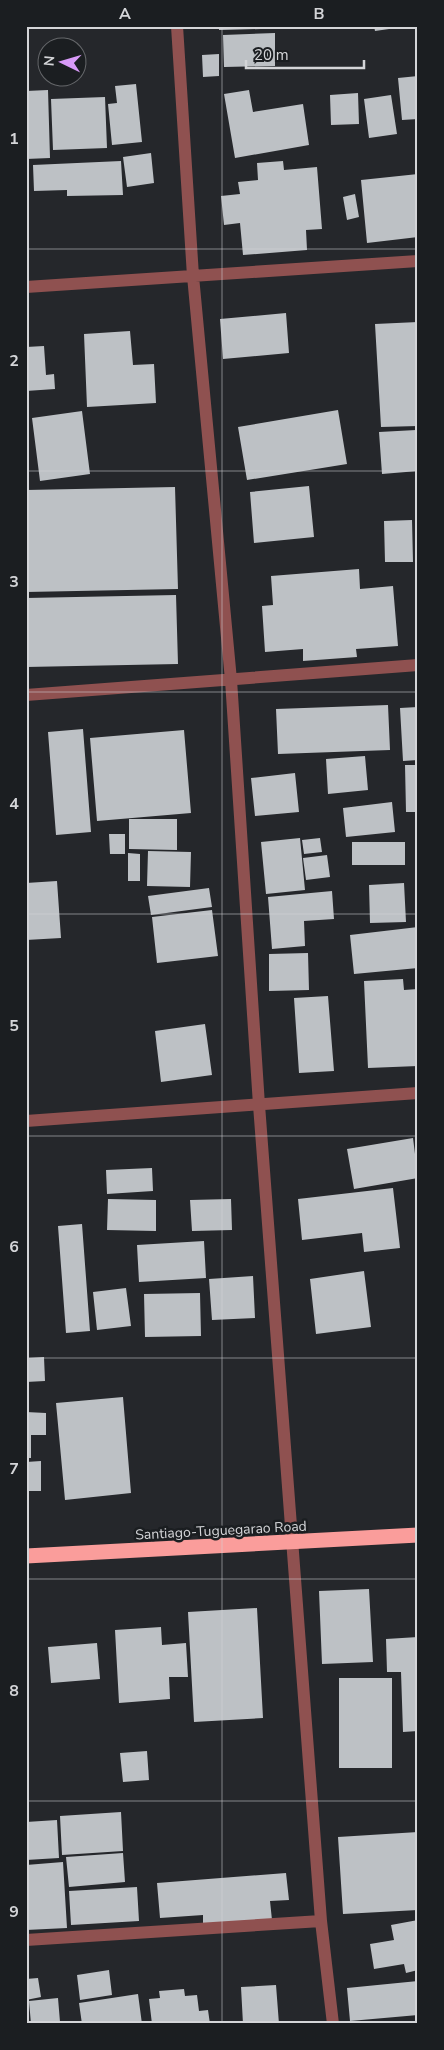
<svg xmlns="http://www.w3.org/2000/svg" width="444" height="2050" viewBox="0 0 444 2050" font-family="'Nunito Sans',sans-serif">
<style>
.building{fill:#bdc1c5}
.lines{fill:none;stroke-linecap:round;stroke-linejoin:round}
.minor{stroke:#8f5150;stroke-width:12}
.highway{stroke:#fa9d9b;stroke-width:15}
.grid{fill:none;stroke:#d4d5d8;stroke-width:1;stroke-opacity:0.55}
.labels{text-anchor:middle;stroke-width:5;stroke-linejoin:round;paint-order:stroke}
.street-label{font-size:14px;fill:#d4d5d8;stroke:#1b1e21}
.neatline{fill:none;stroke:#d4d5d8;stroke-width:2}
.grid-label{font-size:16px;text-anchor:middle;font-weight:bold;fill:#d4d5d8}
</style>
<rect width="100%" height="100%" fill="#25272b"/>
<path class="building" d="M219 26H261V29L219 30Z
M374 26H396V28L375 31Z
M275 33V66L224 67 223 35Z
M219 54V76L203 77 202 55Z
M418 76V119L402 120 398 78Z
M136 84 142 142 112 145 108 104 117 103 115 86Z
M48 90 50 158 26 159V91Z
M249 90 253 112 303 104 309 145 235 158 224 94Z
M358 93 359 124 331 125 330 95Z
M391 95 397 134 369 138 364 99Z
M105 97 107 148 53 150 51 99Z
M151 153 154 183 127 187 123 157Z
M121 161 123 195 67 196V190L34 191 33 165Z
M283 161 284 170 317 167 322 229 306 230 307 250 243 255 240 223 224 225 221 196 240 194 238 182 258 180 257 163Z
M418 174V237L367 243 361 180Z
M355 194 359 217 347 220 343 197Z
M286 313 289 353 223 359 220 319Z
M418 322V426L381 427 375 324Z
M130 331 133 365 154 364 156 403 87 407 84 334Z
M44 346 46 375 54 374 55 389 26 391V347Z
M338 410 347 464 247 480 238 427Z
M82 411 90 474 40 481 32 418Z
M416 430 418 471 382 474 379 432Z
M309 486 314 537 254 543 250 492Z
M175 487 178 589 26 592V490Z
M412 520 413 562H385L384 521Z
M359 569 360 589 393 586 398 646 356 649 357 657 303 661V649L265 652 262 606 273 605 271 576Z
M176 595 178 664 26 667V598Z
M388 705 390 750 278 754 276 709Z
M418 707V760L403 761 400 708Z
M83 729 91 832 56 835 48 732Z
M184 730 191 813 97 821 90 738Z
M365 756 368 790 328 794 326 759Z
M405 765H418V812H406Z
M295 773 299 812 255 816 251 778Z
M392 802 395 832 346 837 343 808Z
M129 819H177V850L129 849Z
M109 834H125V854H110Z
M300 838 305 890 266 894 261 842Z
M320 838 322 852 304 854 302 840Z
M352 842H405V865H352Z
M148 851 191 852 190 887 147 886Z
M128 853 140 854V881H128Z
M327 855 330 877 306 880 303 858Z
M57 881 61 938 26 940V883Z
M404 883 406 922 370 923 369 885Z
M209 888 212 907 151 915 148 896Z
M332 891 334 919 304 921 305 946 272 949 268 897Z
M212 910 218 956 157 963 152 917Z
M418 927V968L354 974 350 935Z
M308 953 309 990 269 991V954Z
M403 979 404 990 418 989V1066L368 1068 364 981Z
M328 996 334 1071 299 1073 294 998Z
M205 1024 212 1075 161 1082 155 1031Z
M413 1138 418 1178 354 1189 347 1149Z
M152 1168 153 1191 107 1194 106 1170Z
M393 1188 400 1248 364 1252 362 1233 302 1240 298 1199Z
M108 1199 156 1200V1231L107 1230Z
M231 1199 232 1230 192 1231 190 1200Z
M82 1224 90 1331 66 1333 58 1226Z
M204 1241 206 1278 139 1282 137 1245Z
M364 1271 371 1327 316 1334 310 1279Z
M253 1276 255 1318 212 1320 209 1279Z
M126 1288 131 1326 97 1330 93 1292Z
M200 1293 201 1336 145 1337 144 1294Z
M44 1357 45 1381 26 1382V1358Z
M123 1397 131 1493 65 1500 56 1403Z
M26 1412 46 1413V1435H31V1458H26Z
M41 1461V1491H26V1462Z
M369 1589 373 1662 322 1664 319 1591Z
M257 1608 263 1718 194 1722 188 1612Z
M161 1627 162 1645 186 1643 188 1677H169L170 1699 119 1703 115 1630Z
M418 1637V1731L403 1732 401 1672H387L386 1639Z
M97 1643 100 1679 51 1683 48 1647Z
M339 1678H392V1768H339Z
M147 1751 149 1780 123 1782 120 1753Z
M121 1812 123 1851 62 1855 60 1816Z
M57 1820 59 1858 26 1860V1822Z
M418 1832V1910L343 1914 338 1837Z
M123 1853 125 1882 69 1887 66 1857Z
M63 1862 67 1928 26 1930V1865Z
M286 1873 289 1900 270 1901 272 1920 203 1925V1915L160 1918 157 1883Z
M137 1887 139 1921 71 1925 69 1891Z
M418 1920V1970L406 1973 404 1964 374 1969 370 1944 394 1940 391 1925Z
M109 1970 112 1995 80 2000 77 1975Z
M38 1978 41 1997 26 2000V1979Z
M418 1981V2015L350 2021 347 1988Z
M276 1985 279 2024H243L241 1987Z
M184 1989 185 1996 197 1995 199 2011 208 2010 210 2024H152L149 1999 160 1998 159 1991Z
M138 1994 142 2024H82L79 2003Z
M58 1998 60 2022 31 2024 29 2001Z"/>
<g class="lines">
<path class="minor" d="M177 26 193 276 231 680 259 1105 321 1921 333 2024
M26 287 418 261
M26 695 418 665
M26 1121 418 1093
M26 1940 321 1921"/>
<path class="highway" d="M26 1556 418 1535"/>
</g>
<path class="grid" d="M222 26V2024M26 249H418M26 471H418M26 692H418M26 914H418M26 1136H418M26 1358H418M26 1579H418M26 1801H418"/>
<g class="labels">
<g class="street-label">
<text transform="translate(221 1530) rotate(-3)" y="5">Santiago-Tuguegarao Road</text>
</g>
</g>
<rect width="444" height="2050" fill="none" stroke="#1b1e21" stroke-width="55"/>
<g transform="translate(62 62) rotate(275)"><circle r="24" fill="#1b1e21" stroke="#65676a"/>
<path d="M0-4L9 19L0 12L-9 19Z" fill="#d89af8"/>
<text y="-8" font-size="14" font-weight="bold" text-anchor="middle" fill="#d4d5d8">N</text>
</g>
<path d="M246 60v8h118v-8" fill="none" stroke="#d4d5d8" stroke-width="2.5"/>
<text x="254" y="60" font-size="15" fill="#d4d5d8" stroke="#1b1e21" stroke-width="4" paint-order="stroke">20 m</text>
<rect x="28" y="28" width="388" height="1994" class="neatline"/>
<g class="grid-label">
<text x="125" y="19">A</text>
<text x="319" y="19">B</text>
<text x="14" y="144">1</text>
<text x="14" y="366">2</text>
<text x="14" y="587">3</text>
<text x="14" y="809">4</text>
<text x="14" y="1031">5</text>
<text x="14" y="1252">6</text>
<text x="14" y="1474">7</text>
<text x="14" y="1696">8</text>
<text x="14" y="1917">9</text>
</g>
</svg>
